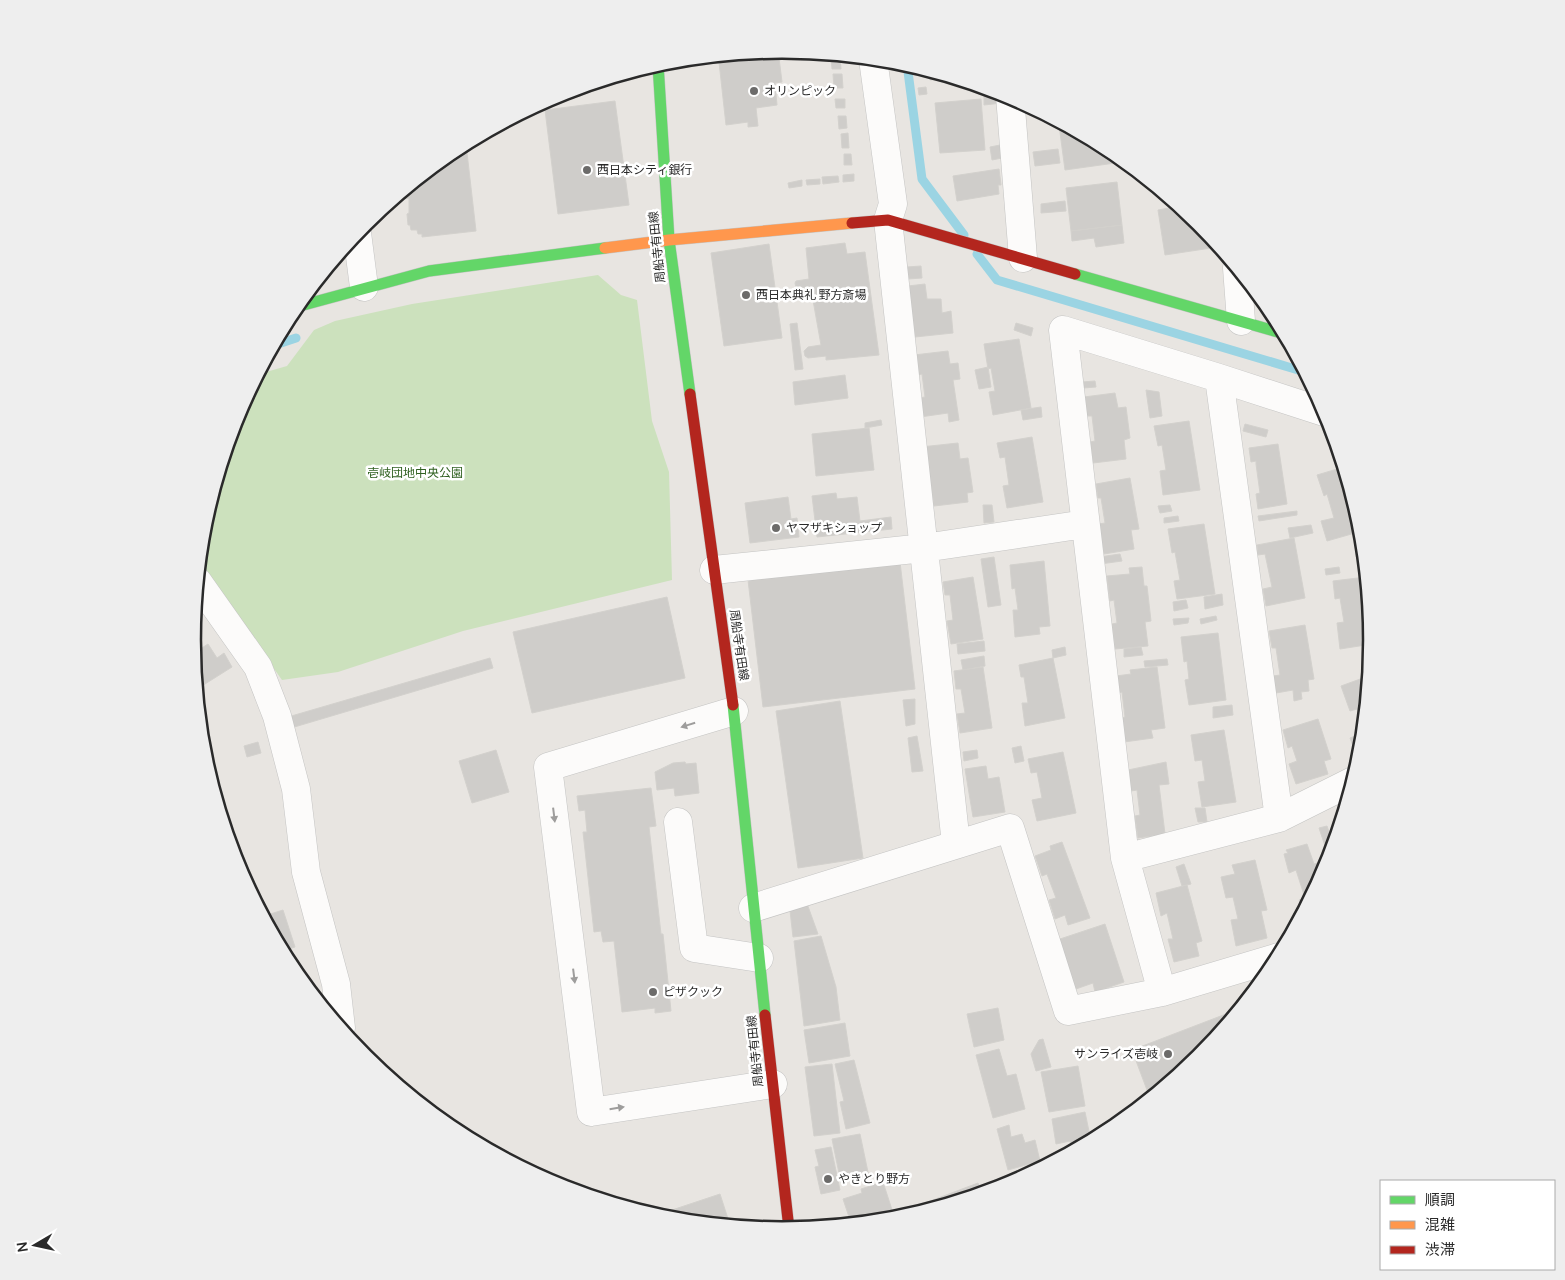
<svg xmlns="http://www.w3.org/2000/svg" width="1565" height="1280" viewBox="0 0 1565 1280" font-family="Manrope,'Noto Sans JP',sans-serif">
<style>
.park{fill:#cce1bd}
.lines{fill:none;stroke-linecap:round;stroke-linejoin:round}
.stream{stroke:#9bd4e3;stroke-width:9}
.building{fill:#cfcdca;stroke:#d3d1cd}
.street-casing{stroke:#c4c4c3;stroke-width:29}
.fast-casing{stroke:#c4c4c3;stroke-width:12}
.slow-casing{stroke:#c4c4c3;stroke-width:12}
.jam-casing{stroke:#c4c4c3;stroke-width:12}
.street{stroke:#fcfbfa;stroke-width:28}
.fast{stroke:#63d668;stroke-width:11}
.slow{stroke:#ff974d;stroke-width:11}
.jam{stroke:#b3261e;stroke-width:11}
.oneway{fill:#9e9d9c}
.poi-dot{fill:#6c6b6a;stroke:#fff;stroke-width:2}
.labels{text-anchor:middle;stroke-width:5;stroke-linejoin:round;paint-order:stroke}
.poi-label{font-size:12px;fill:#2a2a2a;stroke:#fff;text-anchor:start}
.street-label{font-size:12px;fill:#2a2a2a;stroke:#fff}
.park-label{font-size:12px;fill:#306121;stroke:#fff}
.rim{fill:none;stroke:#2a2a2a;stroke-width:2.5}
</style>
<rect width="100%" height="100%" fill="#e8e5e1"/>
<path class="park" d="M598 275 621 295 637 300 652 421 669 472 672 580 463 631 338 672 282 680 200 564 204 525 238 414 259 374 287 366 314 330 335 321 412 304Z"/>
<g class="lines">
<path class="stream" d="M907 64 922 179 964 235
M977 254 997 280 1305 372
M275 345 296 338"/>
</g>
<path class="building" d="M778 50 782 82 775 83 777 105 756 108 758 126 748 127V122L726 125 719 62 725 61 724 56Z
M831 57H840L841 69H832Z
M929 71 952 78 930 80Z
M833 74H842L843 88H834Z
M926 87 927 94 919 95 918 88Z
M581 88V96L548 100 557 95Z
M1001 93 1002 103 984 105V94Z
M835 99H845V108H836Z
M981 99 985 150 940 153 935 103Z
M615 101 629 205 558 214 545 110Z
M838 116H846L847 128 839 129Z
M1059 125H1064L1111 150 1114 152 1115 163 1065 170Z
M848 133 849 148H842L841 134Z
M466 144 476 231 422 237V234H418L417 230H411L410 225H408L407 214 409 213V198L401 199V194L455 149Z
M1005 144 1007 157 992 160 990 147Z
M1058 149 1060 163 1035 166 1033 152Z
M844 154H851L852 165H844Z
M999 169 1001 185H998L999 194 957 201 953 176Z
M854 174V181L843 182V175Z
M838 176 839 182 823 184 822 177Z
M820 179V184L807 185 806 180Z
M802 180V186L789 188 788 183Z
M1117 182 1122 225 1071 231 1066 188Z
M1154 185 1164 193 1154 194Z
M1065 201 1066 211 1041 213V204Z
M1180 206 1200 223 1209 234 1211 248 1165 255 1158 210Z
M1122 225 1124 243 1096 247 1094 238 1072 241 1071 231Z
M845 243 847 254 865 252 879 355 826 360V356L808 358 805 356 804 351 808 347 821 345 811 289 799 290 796 288 795 283 796 281 809 279 806 248Z
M769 244 782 338 724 346 711 253Z
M921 266 922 278 908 279 907 267Z
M925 284 927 299H941L942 313 951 311 953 333 915 337 908 286Z
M797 323 803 369 795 370 790 324Z
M1016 323 1033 328 1031 336 1014 330Z
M1019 339 1031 408 993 415 989 392 995 391 991 368 988 369 984 344Z
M948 351 950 364 958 363 960 379 953 380 959 420 949 422 948 413 920 417 918 398 925 397 922 374 917 375 914 355Z
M988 367 991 387 979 389 975 370Z
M845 375 848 398 795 405 793 382Z
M1095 381 1096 387 1083 388 1082 382Z
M1146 390 1159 392 1162 416 1150 418Z
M1115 393 1118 408 1126 407 1130 438 1124 440 1126 459 1093 463 1090 442 1095 441 1092 416H1086L1084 397Z
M1041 407 1042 417 1023 420 1021 410Z
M881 420 882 425 865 428V423Z
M1189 421 1200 490 1163 495 1160 471 1166 470 1162 445 1158 446 1154 426Z
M1245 424 1268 430 1266 437 1243 431Z
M869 428 874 470 816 476 812 434Z
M1032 437 1043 502 1007 508 1003 486 1009 485 1005 457 1000 458 997 443Z
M958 443 960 459 968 458 973 492 967 493 968 502 934 506 928 466 921 447Z
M1278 444 1287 504 1258 509 1256 494 1260 493 1256 464V461L1251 462 1249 448Z
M1344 467 1362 531 1327 541 1321 521 1334 518 1327 494 1324 496 1317 475Z
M1130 478 1139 529 1131 530 1134 549 1104 554 1099 524 1105 523 1101 498H1098L1096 484Z
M836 493 837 499 857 497 860 521 891 517 892 529 817 537 812 496Z
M788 497 791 519 797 518 799 537 750 543 745 503Z
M983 505H992L994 522 984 523Z
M1170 505 1172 511 1160 513 1158 506Z
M1297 511V515L1259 521 1258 516Z
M1178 516 1179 521 1164 523V518Z
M1204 524 1215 594 1177 599 1174 581 1180 580 1175 552 1172 553 1168 529Z
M1311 525 1313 533 1290 538 1288 528Z
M1294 538 1305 598 1266 606 1263 589 1272 587 1265 554 1258 555 1257 545Z
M1363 541 1364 556 1356 557 1355 542Z
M1120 554 1122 561 1100 564 1099 557Z
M994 557 1001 605 988 607 981 559Z
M1044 561 1050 626 1039 627 1040 634 1015 637 1013 610H1018L1015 588 1012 589 1010 565Z
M900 562 915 689 763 707 748 580Z
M1142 567 1144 586H1147L1151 621 1145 622 1148 646 1115 649 1112 624 1117 623 1114 600 1110 601 1107 576 1130 574 1129 568Z
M1339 567 1340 573 1326 575 1325 569Z
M973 577 983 639 951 644 947 621 953 620 950 595H945L943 582Z
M1366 577 1372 644 1340 649 1337 623 1344 622 1340 598 1335 599 1333 581Z
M1222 594 1223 605 1205 609 1204 597Z
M667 597 685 678 532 713 513 632Z
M1186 600 1188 608 1174 611 1173 602Z
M1216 616 1217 620 1201 624 1200 619Z
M1189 618 1188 623 1174 625 1173 619Z
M1305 625 1314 679 1308 680 1309 691 1301 692 1302 699 1294 701 1293 690 1276 693 1273 676 1280 675 1276 648H1272L1269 631Z
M1218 633 1226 700 1189 705 1185 680 1189 679 1187 661 1184 662 1181 637Z
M984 641 985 651 958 654 957 644Z
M208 644 217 658 224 653 232 667 197 689 194 653Z
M1065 647 1066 655 1053 658 1052 650Z
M1141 647 1143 655 1124 657V649Z
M984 656 985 666 963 670 961 660Z
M490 658 493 668 291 728 288 717Z
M1053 658 1065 718 1025 726 1022 703H1028L1024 677H1021L1019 665Z
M1167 659 1168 665 1145 667 1144 661Z
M983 667 992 728 960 733 957 714 965 713 961 689H956L954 671Z
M1157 667 1165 728 1151 730 1153 738 1124 742 1121 718 1125 717 1122 692 1118 693 1116 676 1131 674 1130 670Z
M1363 678 1365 685 1368 684 1364 728 1357 709 1350 711 1341 686Z
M915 699V724L906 726 903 700Z
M840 701 863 858 798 868 776 711Z
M1232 705 1233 715 1213 718V707Z
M1318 719 1331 759 1324 761 1328 774 1296 784 1289 764 1297 761 1292 746 1288 748 1283 730Z
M1224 730 1236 802 1202 807 1198 782 1205 781 1202 760 1195 761 1191 735Z
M1364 731 1362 745 1357 733Z
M1358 735 1362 747 1359 762 1350 738Z
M917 736 923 771 912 772 908 738Z
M258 742 261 753 247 757 244 746Z
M1021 746 1024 761 1015 763 1012 748Z
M496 750 509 792 472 803 459 761Z
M977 750 978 758 964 761 963 752Z
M1063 752 1076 813 1037 821 1032 800 1042 798 1037 772 1031 773 1028 759Z
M685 762 686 764 696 763 699 793 675 796 674 788 657 790 655 772 673 763Z
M1166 762 1169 784 1159 785 1165 834 1138 838 1135 816 1140 815 1137 790 1131 791 1128 770Z
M986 766 988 779 999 777 1005 812 973 817 965 769Z
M651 788 656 826 649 827 661 934H663L671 1011 655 1013V1008L622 1012 614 941 603 942 601 931 594 932 583 832H587L585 810 579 811 577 796Z
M1195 808H1205L1207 822H1198Z
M1327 826 1333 843 1325 846 1319 828Z
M1062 842 1090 918 1068 925 1065 915 1055 919 1049 900 1056 898 1047 874 1042 876 1035 856 1051 850 1050 846Z
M1307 844 1314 864 1322 862 1325 871 1303 913 1299 900 1305 898 1296 870 1289 873 1284 854 1288 853 1286 850Z
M1255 860 1267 910 1261 911 1267 938 1236 946 1231 920 1238 919 1233 897 1226 898 1221 877 1235 874 1232 865Z
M1184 864 1191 884 1182 886 1176 867Z
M1187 885 1202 941 1196 943 1199 956 1174 962 1168 939H1173L1167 913 1161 916 1156 893Z
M805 898 818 934 793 937 789 902Z
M283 910 295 947 283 951 264 916Z
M1105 924 1124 982 1095 992 1093 983 1073 990 1057 940Z
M821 936 836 987 840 1020 804 1026 794 941Z
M292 958 297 974 287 959Z
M998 1008 1004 1040 974 1047 967 1014Z
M1239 1009 1199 1057 1150 1098 1132 1050Z
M845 1023 850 1056 809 1063 804 1030Z
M1043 1039 1051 1067 1036 1071 1031 1054 1039 1040Z
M999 1049 1007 1076 1016 1074 1025 1109 993 1118 976 1055Z
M854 1060 870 1123 846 1129 840 1102 844 1101 835 1064Z
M832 1064 840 1133 814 1136 805 1067Z
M1078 1066 1085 1106 1049 1112 1041 1072Z
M1085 1112 1091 1141 1080 1147 1072 1149 1070 1141 1056 1144 1052 1119Z
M1009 1125 1011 1137 1022 1134 1025 1143 1035 1140 1040 1161 1008 1170 997 1129Z
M860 1134 869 1177 841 1183 832 1139Z
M831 1147 840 1190 821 1194 815 1167 819 1166 815 1150Z
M1047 1165 1008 1185 982 1193 980 1190Z
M883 1182 895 1219 851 1223 843 1199 862 1193 861 1189Z
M978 1183 982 1193 928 1209 925 1203Z
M585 1186 588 1195 573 1190Z
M602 1191 605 1200 590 1195Z
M720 1194 730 1225 667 1219 657 1215Z"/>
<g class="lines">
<defs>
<path id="street" d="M873 59 893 204 888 220 956 844
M1010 96 1023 258
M357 233 364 287
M1237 268 1241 321
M1219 378 1279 818
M714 570 924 548 1085 524
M198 582 258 667 277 716 296 789 306 872 336 984 341 1028
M734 711 548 767 591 1112 773 1084
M678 822 694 948 759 958
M1125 858 1279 818 1353 781
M753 908 1010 828 1068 1011 1162 992 1279 957
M1162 992 1125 858 1063 330 1219 378 1327 413"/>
<path id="fast" d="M658 64 669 240 690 394
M1075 274 1285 334
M296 307 429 271 605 248
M733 705 765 1015"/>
<path id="slow" d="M605 248 669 240 852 223"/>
<path id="jam" d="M852 223 888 220 1075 274
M690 394 733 705
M765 1015 789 1229"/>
</defs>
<use href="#street" class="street-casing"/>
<use href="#fast" class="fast-casing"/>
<use href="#slow" class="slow-casing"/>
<use href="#jam" class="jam-casing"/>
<use href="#street" class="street"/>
<use href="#fast" class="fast"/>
<use href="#slow" class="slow"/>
<use href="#jam" class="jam"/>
</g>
<defs><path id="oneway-solid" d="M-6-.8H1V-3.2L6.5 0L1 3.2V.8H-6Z" transform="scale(1.25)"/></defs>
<g class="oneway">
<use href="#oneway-solid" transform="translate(688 725) rotate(163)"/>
<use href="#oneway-solid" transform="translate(554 815) rotate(83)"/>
<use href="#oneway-solid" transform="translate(574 976) rotate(83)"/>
<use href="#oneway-solid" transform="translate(617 1108) rotate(-9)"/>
</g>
<g class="poi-dot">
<circle cx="754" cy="91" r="5"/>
<circle cx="587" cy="170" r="5"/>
<circle cx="746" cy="295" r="5"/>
<circle cx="776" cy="528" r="5"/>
<circle cx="653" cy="992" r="5"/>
<circle cx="1168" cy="1054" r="5"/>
<circle cx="828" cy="1179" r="5"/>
</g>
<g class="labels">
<g class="poi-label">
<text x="764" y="95">オリンピック</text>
<text x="597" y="174">西日本シティ銀行</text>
<text x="756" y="299">西日本典礼 野方斎場</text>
<text x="786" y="532">ヤマザキショップ</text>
<text x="663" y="996">ピザクック</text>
<text x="1158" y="1058" text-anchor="end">サンライズ壱岐</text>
<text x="838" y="1183">やきとり野方</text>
</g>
<g class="street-label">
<text transform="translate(657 247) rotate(-96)" y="4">周船寺有田線</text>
<text transform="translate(739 645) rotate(82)" y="4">周船寺有田線</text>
<text transform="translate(755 1051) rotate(-96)" y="4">周船寺有田線</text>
</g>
<g class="park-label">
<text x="415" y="477">壱岐団地中央公園</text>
</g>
</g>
<path d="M0 0H1565V1280H0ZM201 640a581 581 0 1 1 1162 0a581 581 0 1 1-1162 0Z" fill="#eee" fill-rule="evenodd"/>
<path class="rim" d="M201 640a581 581 0 1 1 1162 0a581 581 0 1 1-1162 0Z"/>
<rect x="1380" y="1180" width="175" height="90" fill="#ffffff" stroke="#aaaaaa"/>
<rect x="1390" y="1196" width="25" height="8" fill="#63d668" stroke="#aaaaaa"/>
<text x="1425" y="1205" font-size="15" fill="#2a2a2a">順調</text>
<rect x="1390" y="1221" width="25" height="8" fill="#ff974d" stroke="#aaaaaa"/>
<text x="1425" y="1230" font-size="15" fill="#2a2a2a">混雑</text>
<rect x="1390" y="1246" width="25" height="8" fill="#b3261e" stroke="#aaaaaa"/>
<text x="1425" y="1255" font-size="15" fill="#2a2a2a">渋滞</text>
<g transform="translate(35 1245) rotate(261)" stroke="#ffffff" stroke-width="4" paint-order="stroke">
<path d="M0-4L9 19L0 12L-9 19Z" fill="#2a2a2a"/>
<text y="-8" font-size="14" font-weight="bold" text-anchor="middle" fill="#2a2a2a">N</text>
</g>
</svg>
